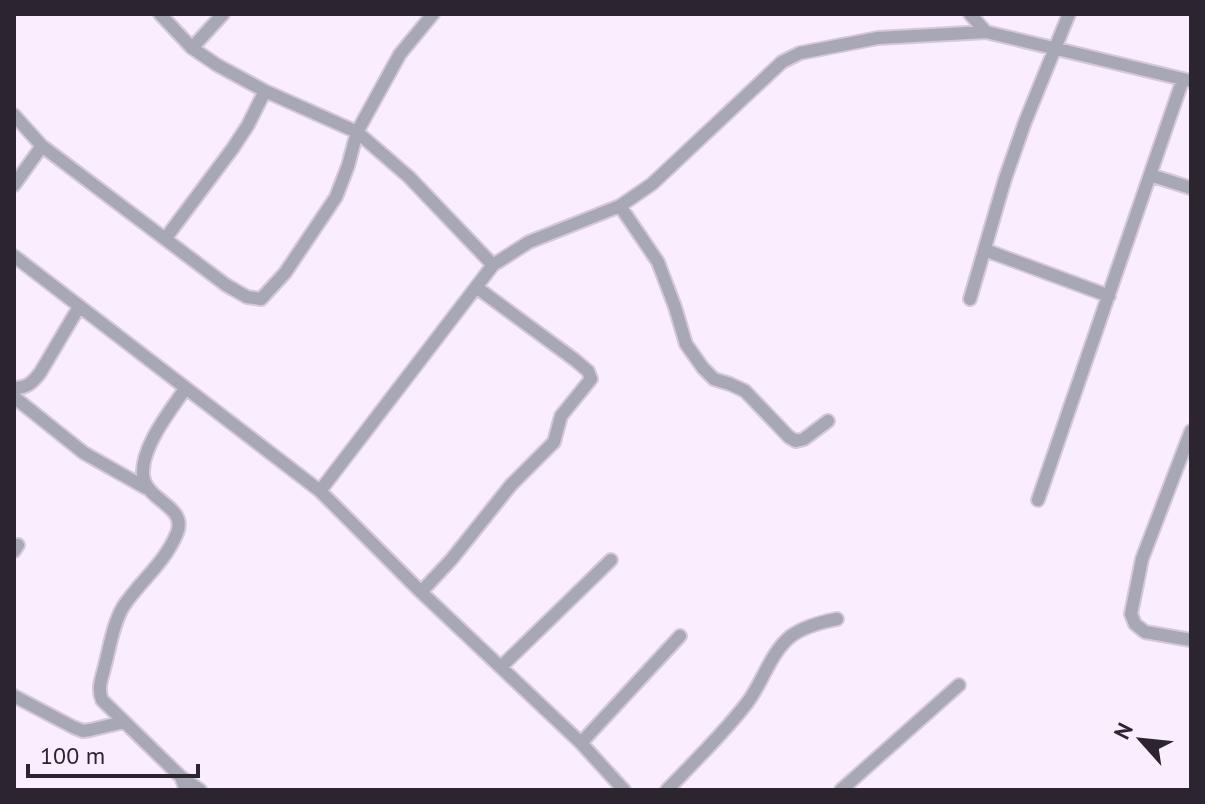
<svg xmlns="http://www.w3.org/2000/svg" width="1205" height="804" viewBox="0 0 1205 804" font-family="'PT Sans',sans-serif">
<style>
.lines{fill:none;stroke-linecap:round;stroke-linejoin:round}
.street-casing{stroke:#d5c9d9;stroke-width:16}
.street{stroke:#a7a7b5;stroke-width:12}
</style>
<rect width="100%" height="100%" fill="#faedfe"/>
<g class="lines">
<defs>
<path id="street" d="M160 14 192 48 217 65 265 91 357 132 409 177 493 265
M970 14 986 32
M192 48 223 14
M14 115 42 146 226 285 247 297 261 299 285 273 336 197 348 166 357 132 400 54 433 14
M1150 175 1191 188
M14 185 42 146
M620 206 658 262 675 307 686 344 703 368 714 379 730 384 745 391 789 437 796 441 804 439 828 421
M165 239 233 148 248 125 265 91
M985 250 1109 296
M14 256 320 491 421 592 581 743 624 790
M970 299 1005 179 1025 122 1069 14
M14 388C27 388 32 383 40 373L79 307
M185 389C170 411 141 447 143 475 145 501 188 506 177 533 165 563 140 581 123 607 113 624 110 646 105 665 102 678 97 688 102 700L181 777 186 790
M14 397 84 453 146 488
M1191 431 1142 559 1131 614 1135 624 1145 632 1191 640
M320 491 493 265 529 242 620 206 652 184 782 62 800 53 878 38 986 32 1191 81
M1038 500 1183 79
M14 551 18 545
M421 592 451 560 511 485 554 442 561 416 591 379 588 371 575 360 476 287
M502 666 611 560
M14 696 73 727 83 731 90 730 124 722
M581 743 680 636
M181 777 200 790
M667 790C694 762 723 734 747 703 763 682 770 653 791 636 805 626 821 622 837 619
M841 790 959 685"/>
</defs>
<use href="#street" class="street-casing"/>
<use href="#street" class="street"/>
</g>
<rect width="1205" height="804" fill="none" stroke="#2c242e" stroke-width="32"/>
<g transform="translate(1141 740) rotate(297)" stroke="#faedfe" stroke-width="6" paint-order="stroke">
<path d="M0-6L14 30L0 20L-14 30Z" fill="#2c242e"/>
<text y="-12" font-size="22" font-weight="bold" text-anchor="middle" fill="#2c242e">N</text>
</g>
<path d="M28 764v12h170v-12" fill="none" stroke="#2c242e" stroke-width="4"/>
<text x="40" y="764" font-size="24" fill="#2c242e" stroke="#faedfe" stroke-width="6" paint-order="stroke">100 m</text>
</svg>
